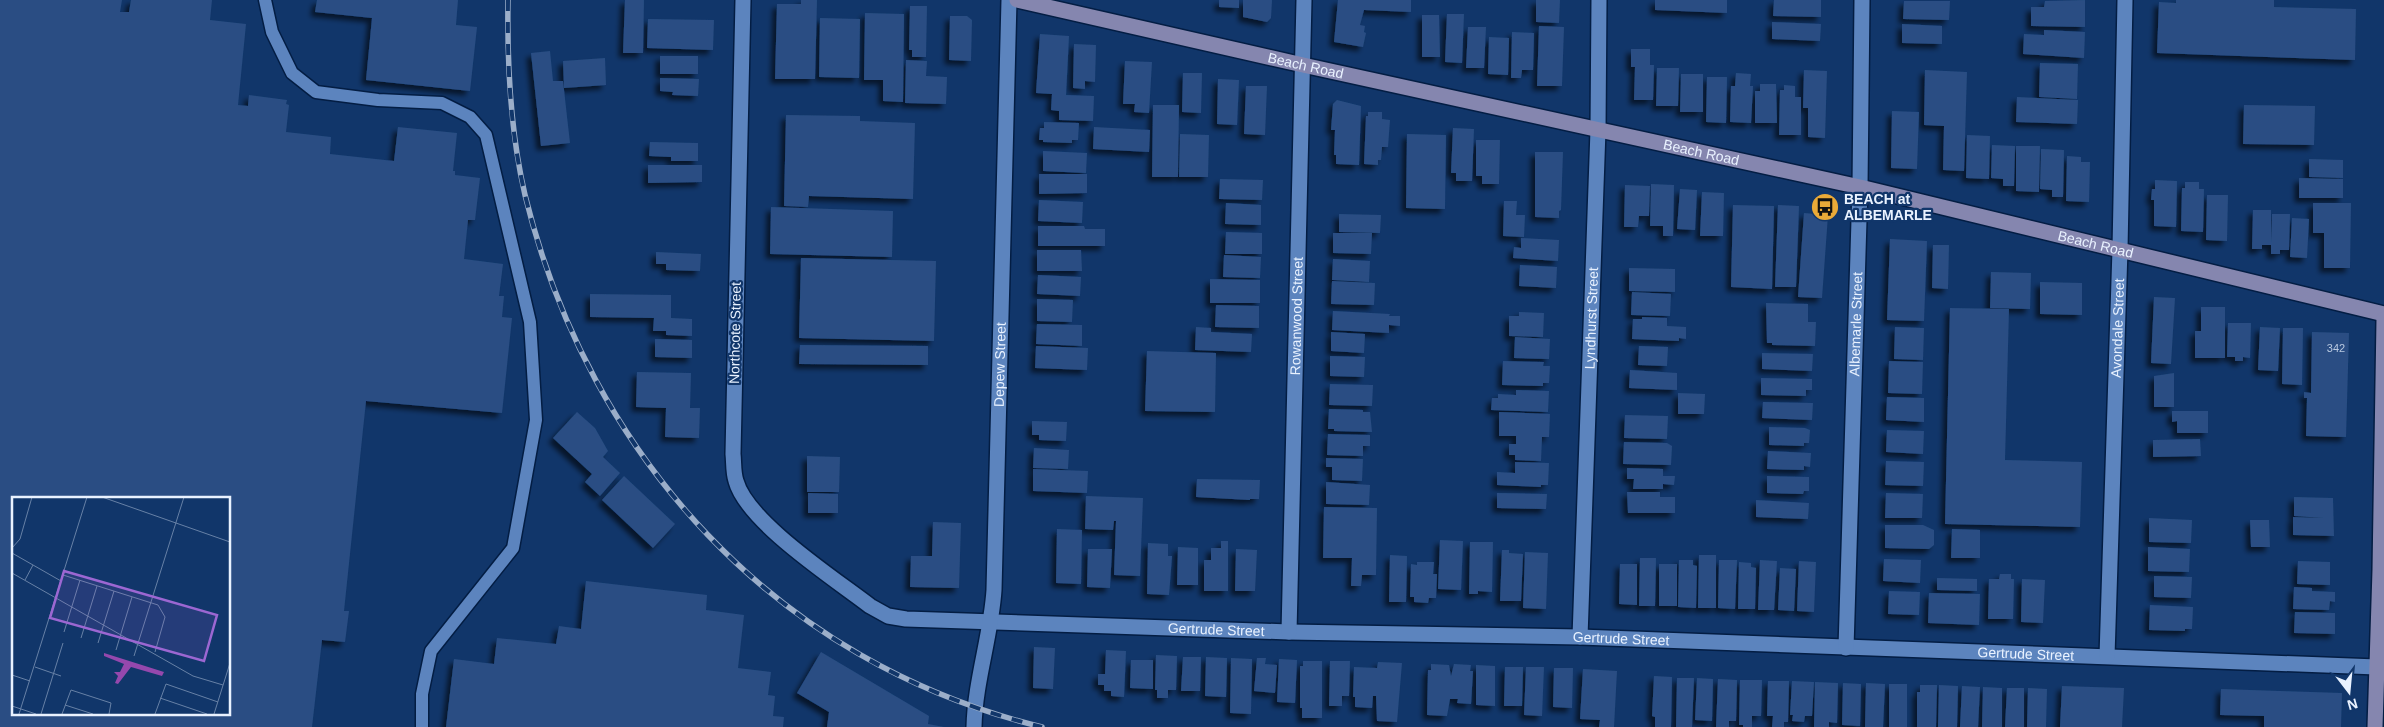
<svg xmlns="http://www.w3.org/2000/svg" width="2384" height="727" viewBox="0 0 2384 727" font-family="Helvetica,sans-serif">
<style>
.building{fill:#294e83;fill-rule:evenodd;filter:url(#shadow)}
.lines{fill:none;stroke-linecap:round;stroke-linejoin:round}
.lane-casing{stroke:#031d43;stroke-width:15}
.street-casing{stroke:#031d43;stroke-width:18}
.secondary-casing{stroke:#031d43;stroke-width:18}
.lane{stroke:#5c84be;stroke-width:12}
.street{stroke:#5c84be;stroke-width:15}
.secondary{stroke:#8586af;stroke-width:15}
.rail-casing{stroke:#9baec9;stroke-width:5.5}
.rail{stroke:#11366a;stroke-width:4;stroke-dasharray:11;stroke-linecap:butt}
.labels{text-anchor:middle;stroke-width:4.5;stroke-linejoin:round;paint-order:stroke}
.number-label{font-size:11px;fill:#b9c9e0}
.street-label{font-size:14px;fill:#e9f2ff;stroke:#11366a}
.poi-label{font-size:14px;font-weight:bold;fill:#e9f2ff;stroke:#11366a;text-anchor:start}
.inset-road{fill:none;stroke:#6781a6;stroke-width:1}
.view{fill:#9c67d2;fill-opacity:0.15;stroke:#9c67d2;stroke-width:2.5}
.inset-edge{fill:none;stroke:#e9f2ff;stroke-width:2.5}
</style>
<defs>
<filter id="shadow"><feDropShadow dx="-4.5" dy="4.5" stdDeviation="2.5" flood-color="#0009"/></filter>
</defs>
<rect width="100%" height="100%" fill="#11366a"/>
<path class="building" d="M0 0H122L120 12H129L131 0H212L210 20 246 24 238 105 248 106 249 95 287 100 286 104 289 105 286 132 331 137 330 154 394 161 398 127 457 133 453 171H455V175L480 178 475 220H468L464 259 503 264 499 296H504L502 317 512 318 502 413 366 401 344 611H349L345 642 322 640 312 727H0ZM14 498H229V713H14Z
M317 0H458L456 25 477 27 470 91 366 80 372 18 315 12Z
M625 0H644L643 53H623Z
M801 0H817L815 79H775L777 4H801Z
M1219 0H1239V8L1219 7Z
M1243 0H1272L1271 18 1267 22 1243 17Z
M1338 0H1411V12L1364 10 1360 25 1365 26 1364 32 1366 33 1363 47 1334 42Z
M1536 0H1560L1559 23 1536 22Z
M1655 0H1727V13L1655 10Z
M1774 0H1821V17L1773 16Z
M2085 0V27L2031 26V7H2044L2045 1Z
M2176 0H2274V7L2356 9 2355 60 2157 53 2159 2 2176 3Z
M1904 1H1950L1949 20 1903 19Z
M910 6H927L926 57H912V50H909Z
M865 13 904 14 903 102 883 101V80H864Z
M1447 14H1464L1462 63 1445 62Z
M1422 15H1439L1440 57H1422Z
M950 16H967L972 20 971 61 949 60Z
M820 18 860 19 859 78 819 77Z
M648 19 714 20 713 50 647 48Z
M1772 22 1821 24 1820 41 1772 39Z
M1902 24 1942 26V44L1902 43Z
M1539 26 1564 27 1562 86H1537Z
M1468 27H1486L1484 68H1466Z
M2044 30 2085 32 2084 58 2023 54 2024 34 2044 35Z
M1512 32 1534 33 1533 70H1522L1521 78H1511Z
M1040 34 1069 36 1066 95 1094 96 1093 121 1059 120V111L1051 110 1052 94 1036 93Z
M1489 37 1509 38 1508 75 1488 74Z
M1074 44 1096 45 1095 82 1085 81V89L1073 88Z
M1631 49H1650V65H1654L1653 100H1634L1635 67H1631Z
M550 51 553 81H563L570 143 541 146 531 53Z
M660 56H698V74H660Z
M605 58 606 85 564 88 563 61Z
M906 60 927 61 926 76 947 77 946 104 905 103Z
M1125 61 1152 62 1149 113 1134 112 1135 104H1123Z
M2040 63 2078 64 2077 99 2039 97Z
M1657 68H1679L1678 106H1656Z
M1804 70 1827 71 1825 138 1808 137V108H1803Z
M1925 70 1967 72 1964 171 1943 170 1944 126 1924 125Z
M1183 73H1202L1201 113 1182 112Z
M1736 73 1751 74 1750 86H1753L1751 123 1730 122 1731 86H1735Z
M1681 74H1703V112H1680Z
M1707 77H1727L1726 123 1706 122Z
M660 78 699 79 698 96 672 95 673 92 660 91Z
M1218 79 1239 80 1237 125 1217 124Z
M1760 84H1776L1777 123H1755V91H1760Z
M1784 85 1795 86V97H1801V135H1779L1780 90H1784Z
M1246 86H1267L1265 135 1244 134Z
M2017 97 2078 100 2077 124 2016 122Z
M1337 100 1361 106 1359 165 1336 164V155H1334L1335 130H1331L1333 104Z
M1153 105H1179L1178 177H1152Z
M2244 105 2315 106 2314 145 2243 144Z
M1892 111 1919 112 1917 169 1891 168Z
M1368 112H1382V119L1390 120 1388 147H1382L1381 160H1378V165L1364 164 1366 116H1368Z
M786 115 860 116V121L915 123 913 199 809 196 808 207 784 206Z
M1044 122 1079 123 1078 140H1072V143L1043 142V140H1039L1040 128H1044Z
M1094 127 1150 130 1149 152 1093 149Z
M1453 128 1474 129 1472 181H1456V173H1451Z
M1180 134 1209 135 1208 177H1179Z
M1407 134 1446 135 1445 209 1406 208Z
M1967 135 1990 136 1989 179 1966 178Z
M1476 140H1500L1499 184H1482V176H1476Z
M650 142 698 143V161H671V157L649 156Z
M1992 145 2015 146 2014 186H2003V179L1991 178Z
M2016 146H2040L2039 192 2016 191Z
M2041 149 2064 150 2063 197H2052V190L2040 189Z
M1043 151 1087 153 1086 173 1043 171Z
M1535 152H1563L1561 210 1559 211V218L1535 217Z
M2067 156 2081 157V162H2090L2089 202 2066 201Z
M2309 159 2343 160V178L2309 177Z
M648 165H702V182L648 183Z
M1039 174H1087V193L1039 194Z
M2299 178 2343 179V198H2299Z
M1220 179 1263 180 1262 200 1219 199Z
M2155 180 2177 181 2176 227 2154 226V200H2151L2152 189H2155Z
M2185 182H2199V189H2204L2203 232 2181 231 2182 188H2185Z
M1651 184 1674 185 1673 236H1663V226H1650Z
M1625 185 1650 186 1649 216H1639L1638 227H1624Z
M1680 189 1697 190 1695 230 1677 229Z
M1702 192 1724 193 1723 236H1700Z
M2207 195H2228L2227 241 2206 240Z
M1039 200 1083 202 1082 223 1038 221Z
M1504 201H1517L1516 215H1525L1524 237 1503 236Z
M1226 203 1261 205V225L1225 224Z
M2313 203H2351L2350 268H2324V233H2313Z
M1733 205 1774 206 1772 289 1731 287Z
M1778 205 1799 206 1796 287H1775Z
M771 207 893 211 892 257 770 254Z
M2253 210H2271V242L2272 214H2290L2289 250H2280V254H2271V245H2262V249H2252Z
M1804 213 1828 215 1822 298 1798 297Z
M1339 214 1381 215 1380 233 1339 232Z
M2292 218 2309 219 2307 258 2290 257Z
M1038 226H1084L1085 229H1105V246H1038Z
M1226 232 1262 233V254H1225Z
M1333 233H1372L1371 254 1333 253Z
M1521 238 1559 240 1558 261 1513 258 1514 247 1521 248Z
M1890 239 1927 241 1924 321 1887 320Z
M1933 245H1949L1948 289 1932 288Z
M1037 250H1081L1082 271H1037Z
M656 252 701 254 700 271 666 270V264H656Z
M1224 255 1261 257 1260 278 1223 277Z
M801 258 936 261 934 341 799 338Z
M1333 259 1370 261 1369 282 1332 280Z
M1520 265 1557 267 1556 288 1519 286Z
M1629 268 1675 269V292L1629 291Z
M1991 272 2031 273 2030 309 1990 308Z
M1038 275 1081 277 1080 296 1037 294Z
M1210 279 1260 280V303H1210Z
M1332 281 1375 283 1374 305 1331 304Z
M2040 282 2082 283V315L2040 314Z
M1632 292 1671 294 1670 316 1631 315Z
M590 294 671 295V318L692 319V336L666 335V331H653L654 318 590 317Z
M2154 297 2175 298 2171 364 2151 363Z
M1037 299 1073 300 1072 322 1037 321Z
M1766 303 1808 304V322H1816L1815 346 1772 345V343H1767Z
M1216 305 1259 306V328L1215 327Z
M2201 307H2225V358H2195V331H2201Z
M1950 308 2009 309 2005 460 2082 462 2080 527 1945 524Z
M1333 311 1390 314 1389 316H1400V326L1389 325V333L1332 330Z
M1519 312 1544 313 1543 337 1509 336V316H1519Z
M1642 317 1667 318V326L1686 327V339L1679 338V341L1632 339 1633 319H1642Z
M2228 323H2251L2250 358 2243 357V361H2235V357H2227Z
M1037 324 1082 325V346L1036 344Z
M1196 327 1211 328V332L1252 334 1251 352 1195 350Z
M1895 327 1924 328 1923 360 1894 359Z
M2260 327 2280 328 2278 371 2258 370Z
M2283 328H2303L2302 385 2282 384Z
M1331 332 1365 334 1364 353 1331 351Z
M2312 332 2349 333 2346 437 2306 436 2307 398H2304V392L2311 393Z
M1515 337 1550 339 1549 359 1514 358Z
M655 339 692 340V358L655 357Z
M800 345 928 346V365L799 364Z
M1036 346 1088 348 1087 370 1035 368Z
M1639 346 1668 347 1667 366 1638 365Z
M1147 351 1216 353 1215 412 1145 411Z
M1762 353 1813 354 1812 371 1762 369Z
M1330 356 1365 357 1364 377 1330 376Z
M1503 361 1544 362 1543 366H1550L1549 383H1543V386L1502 385Z
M1889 361 1923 362 1922 394 1888 393Z
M1630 370 1677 373V390L1629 388Z
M637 372 691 373 690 408H700L699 438 665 437 666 408 636 407Z
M2174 373V407H2154V376Z
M1761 378 1812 379V390H1806V396L1761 395Z
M1330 384 1373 385 1372 406 1329 405Z
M1516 390 1549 391 1548 412 1491 410 1492 398H1498V394L1516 395Z
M1678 393 1705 394 1704 414H1678Z
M1887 397 1924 398V422L1886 420Z
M1763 402 1813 403 1812 420 1762 418Z
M1329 409 1363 410V412H1370L1372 432 1334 431V429H1328Z
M2172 411H2208V433H2177V421L2172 422Z
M577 412 595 428 608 451 603 457 620 473 600 496 585 482 592 474 553 438Z
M1499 412 1550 414 1549 437H1542L1541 461 1515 460V455H1509V444H1516V436H1499Z
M1625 415 1668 416 1667 439 1624 438Z
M1032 421 1067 422 1066 441 1039 440V435H1032Z
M1769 427 1805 428 1810 430 1809 443H1804V446L1769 445Z
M1887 430 1924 431 1923 454 1886 452Z
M1328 434 1370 435V446H1363V456L1327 455Z
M2200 439 2201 456 2153 457V440Z
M1624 442 1667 443 1672 446 1671 465 1623 464Z
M1034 448 1069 450 1068 469 1033 468Z
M1768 451 1811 453 1810 467 1804 466V470L1767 469Z
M807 456 840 457 839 492H807Z
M1326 458 1363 459 1362 481 1332 480V467H1326Z
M1886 461 1924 462 1923 486 1885 485Z
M1515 462 1549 463 1548 485H1541V487L1497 485V472L1515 473Z
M1627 468 1663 469V476H1675L1674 485 1663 484V489H1633L1634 479H1627Z
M1033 469 1088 471 1087 493 1033 491Z
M624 476 675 524 653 548 602 500Z
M1767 476 1809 477V491H1804L1803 494 1767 493Z
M1197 479 1260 480 1259 499H1250V500L1196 497Z
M1326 482 1370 485 1369 505 1326 504Z
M1627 492H1660V497H1675V513H1628Z
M808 493 838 494V513H808Z
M1497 493 1547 494 1546 509 1497 508Z
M1886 493 1923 494 1922 518H1885Z
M1086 496 1143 498 1140 576 1114 575 1116 521H1114L1113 530 1085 529Z
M2294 497 2333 498 2334 536 2293 535V517L2324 518 2294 516Z
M1756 500 1809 503 1808 519 1756 517Z
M1324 507 1377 508 1376 575H1362L1361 586H1351L1352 558H1323Z
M2149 518 2192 520 2191 543 2149 542Z
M2250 520H2269L2270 547H2251Z
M933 522 961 523 959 588 910 587 911 556H932Z
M1885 525H1923L1934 530V545L1929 549 1885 548Z
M1057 529 1082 530 1081 584 1056 583Z
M1952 529 1980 530V558H1951Z
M1440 540 1463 541 1461 590 1438 589Z
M1221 541H1228V591H1204V560H1211V548H1221Z
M1470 542H1493L1492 592 1478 591V594H1469Z
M1148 543 1168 544V556H1172L1169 595 1147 594Z
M1178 547 1198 548V585H1177Z
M2148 547 2190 549 2189 572 2148 571Z
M1088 549H1112L1110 588 1087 587Z
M1236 549 1257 550 1255 591H1235Z
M1502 550H1509V553L1523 554 1521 601H1500Z
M1525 552 1548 553 1546 609 1523 608Z
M1390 555 1407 556 1406 602H1389Z
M1699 555H1716V608H1698Z
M1640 558H1656L1655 606H1639Z
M1884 559 1921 560 1920 583 1883 581Z
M1679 560H1693V565L1697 566 1696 608 1678 607Z
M1719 560H1737L1735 609 1718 608Z
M1760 560 1777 561 1774 610H1758Z
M1799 561 1816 562 1814 612 1797 611Z
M2298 561 2330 562V585L2297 584Z
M1417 562H1434L1433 574H1437L1436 598H1429L1428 603 1414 602V597H1410L1411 564 1417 565Z
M1739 562 1751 563V567L1756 568 1755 609H1738Z
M1620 564H1637V605L1619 604Z
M1659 564H1677V606H1659Z
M1780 568 1796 569 1794 611 1778 610Z
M2000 574H2011V579H2014L2013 619H1988L1989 579H1999Z
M2154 576 2192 577 2191 598 2154 597Z
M1937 578 1977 579V591L1937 590Z
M2022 579 2045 580 2043 623 2021 622Z
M586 581 707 595 706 610 744 615 738 668 771 672 768 695 775 696 773 716 784 717 783 727H446L454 659 494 664 497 638 556 644 559 626 581 629Z
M2294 587 2312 588V591L2335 592V602L2330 601 2329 610 2293 609Z
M1889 591 1920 592 1919 615 1888 614Z
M1929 593 1980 594 1979 625 1928 623Z
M2150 605 2193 607 2192 629H2185V631L2149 630Z
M2295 612 2335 613V634L2294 633Z
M1034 647 1055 648 1053 689 1033 688Z
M1106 650 1126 651 1124 697 1111 696V691H1104V685H1098V674H1105Z
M821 652 929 716 928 724 944 727H827L829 712 797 693Z
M1156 655 1177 656 1176 690H1168V698H1157V690H1155Z
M1183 657H1201L1200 691H1181Z
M1206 657 1227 658 1226 697 1205 696Z
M1231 658 1252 659 1251 714 1230 713Z
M1257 658H1266L1265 664 1277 665 1275 693 1254 691Z
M1279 659 1297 660 1295 703 1277 702Z
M1131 660H1153V689L1130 688Z
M1303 661H1322V718H1302V708H1300V666H1303Z
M1330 661H1350L1349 696H1342V706H1329Z
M1378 662 1402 663 1397 722 1377 721 1376 696H1373L1372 708 1355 707V697H1353L1354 667 1377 668Z
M1431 664 1449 665 1451 676 1454 664 1471 665 1470 671H1473L1471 704 1457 703 1458 699H1450L1447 716 1427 715 1428 670H1431Z
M1476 665 1495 666V706L1476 705Z
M1505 667H1523L1522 706H1504Z
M1526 667H1544L1542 716 1524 715Z
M1554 668H1573L1572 708 1553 707Z
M1583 669 1617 671 1614 727H1599L1600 720 1580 719Z
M1654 676 1672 677 1671 727H1655V717L1652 716Z
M1677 678H1694L1692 727H1676Z
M1697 678 1713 679 1712 721 1695 720Z
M1718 679 1737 680 1736 721H1729V727H1716Z
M1740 680H1762L1761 716H1752V727H1743V725H1739Z
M1768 681H1789L1788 722H1784V727H1772L1773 716H1767Z
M1792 681 1814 682 1812 716H1805L1804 722 1792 721 1793 715H1790Z
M1815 682 1838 683 1837 723 1829 722V727H1814Z
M1843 683 1861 684 1860 726 1842 725Z
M1866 683 1885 684 1883 727H1865Z
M1889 684H1907V727H1889Z
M1920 685H1937L1936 727H1917V692H1920Z
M1939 685 1958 686 1957 727H1938Z
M1962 686 1980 687 1978 727H1960Z
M2062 686 2124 688 2122 727H2060Z
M1983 687 2002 688V727H1982Z
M2007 688H2024V727H2005Z
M2028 688 2047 689 2046 727H2027Z
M2221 689 2342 693 2341 727H2264V716L2220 715Z"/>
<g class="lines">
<defs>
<path id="lane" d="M265 0 272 32 292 73 316 92 378 100 442 103 470 117 486 135 530 322 536 420 513 548 431 651 422 694V727"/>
<g id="street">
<path id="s1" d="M743 0 733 454C734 462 733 472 736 481 747 522 835 579 870 606L888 616 906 619 1289 632 1580 637 2377 667"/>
<path id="s2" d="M1289 632 1304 0"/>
<path id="s3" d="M1580 637 1598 130 1599 0"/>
<path id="s4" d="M1846 648 1860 187 1862 0"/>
<path id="s5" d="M2107 656 2120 249 2125 0"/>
<path id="s6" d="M974 727C975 681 991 636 994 590L1009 0"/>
</g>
<g id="secondary">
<path id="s7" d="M1017 0 1303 65 1860 187 2384 314"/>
<path d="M2375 727 2380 570 2384 319"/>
</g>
</defs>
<use href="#lane" class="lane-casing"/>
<use href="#street" class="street-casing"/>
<use href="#secondary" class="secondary-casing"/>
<use href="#lane" class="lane"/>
<use href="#street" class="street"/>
<use href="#secondary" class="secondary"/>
<defs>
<path id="rail" d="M508 0C507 65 510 131 525 195 589 457 777 663 1042 727"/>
</defs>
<use href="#rail" class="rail-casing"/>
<use href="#rail" class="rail"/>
</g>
<defs>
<symbol id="bus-disc" viewBox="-11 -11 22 22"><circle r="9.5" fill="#eaaa38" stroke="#11366a"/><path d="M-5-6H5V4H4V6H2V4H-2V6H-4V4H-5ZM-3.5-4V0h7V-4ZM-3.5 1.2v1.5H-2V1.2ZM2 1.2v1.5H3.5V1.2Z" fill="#111"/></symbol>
</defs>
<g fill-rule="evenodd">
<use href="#bus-disc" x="1809" y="191" width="32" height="32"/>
</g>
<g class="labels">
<g class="number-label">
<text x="2336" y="352">342</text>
</g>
<g class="street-label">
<text dy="5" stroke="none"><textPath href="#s7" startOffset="296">Beach Road</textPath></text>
<text dy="5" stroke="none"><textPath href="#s7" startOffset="701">Beach Road</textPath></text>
<text dy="5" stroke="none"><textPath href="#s7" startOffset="1106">Beach Road</textPath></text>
<text dy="5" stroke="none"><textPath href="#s2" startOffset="316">Rowanwood Street</textPath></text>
<text dy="5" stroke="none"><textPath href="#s3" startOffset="319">Lyndhurst Street</textPath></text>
<text dy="5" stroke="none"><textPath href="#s4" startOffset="324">Albemarle Street</textPath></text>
<text dy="5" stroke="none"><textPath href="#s5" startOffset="328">Avondale Street</textPath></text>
<text transform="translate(735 333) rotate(-89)" y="5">Northcote Street</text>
<text dy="5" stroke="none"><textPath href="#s6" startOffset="364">Depew Street</textPath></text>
<text dy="5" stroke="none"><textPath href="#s1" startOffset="1016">Gertrude Street</textPath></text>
<text dy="5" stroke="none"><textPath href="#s1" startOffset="1421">Gertrude Street</textPath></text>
<text dy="5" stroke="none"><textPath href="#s1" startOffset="1826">Gertrude Street</textPath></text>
</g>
<g class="poi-label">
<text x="1844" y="204">BEACH at<tspan x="1844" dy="16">ALBEMARLE</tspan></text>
</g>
</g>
<g transform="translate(12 497)">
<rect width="218" height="218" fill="#11366a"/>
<path d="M92 156 152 175 150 179 119 170 106 187 103 186 106 179 102 175H108L112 167 92 159Z" fill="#9548ad"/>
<path class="inset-road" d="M90 0 218 45M0 51 8 42 20 0M0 56 49 84M0 76 181 179 211 188M51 78 146 108 153 120 143 155M13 83 21 68M52 135 68 83M69 141 85 89M86 146 102 94M104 153 120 100M122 159 172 0M23 170 49 179M0 178 18 184M148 201 195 217M53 208 81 217M0 209 24 217M7 217 75 0M29 217 51 146M50 217 59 193 99 206 97 217M143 217 154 187 206 205M202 217 218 166"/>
<path class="view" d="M52 74 205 118 192 164 38 121Z"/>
<rect width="218" height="218" class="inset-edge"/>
</g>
<g transform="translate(2349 692) rotate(164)" stroke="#11366a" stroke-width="4" paint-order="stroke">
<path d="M0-4L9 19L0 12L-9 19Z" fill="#e9f2ff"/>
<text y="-8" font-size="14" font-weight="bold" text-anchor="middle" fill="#e9f2ff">N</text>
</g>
</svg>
